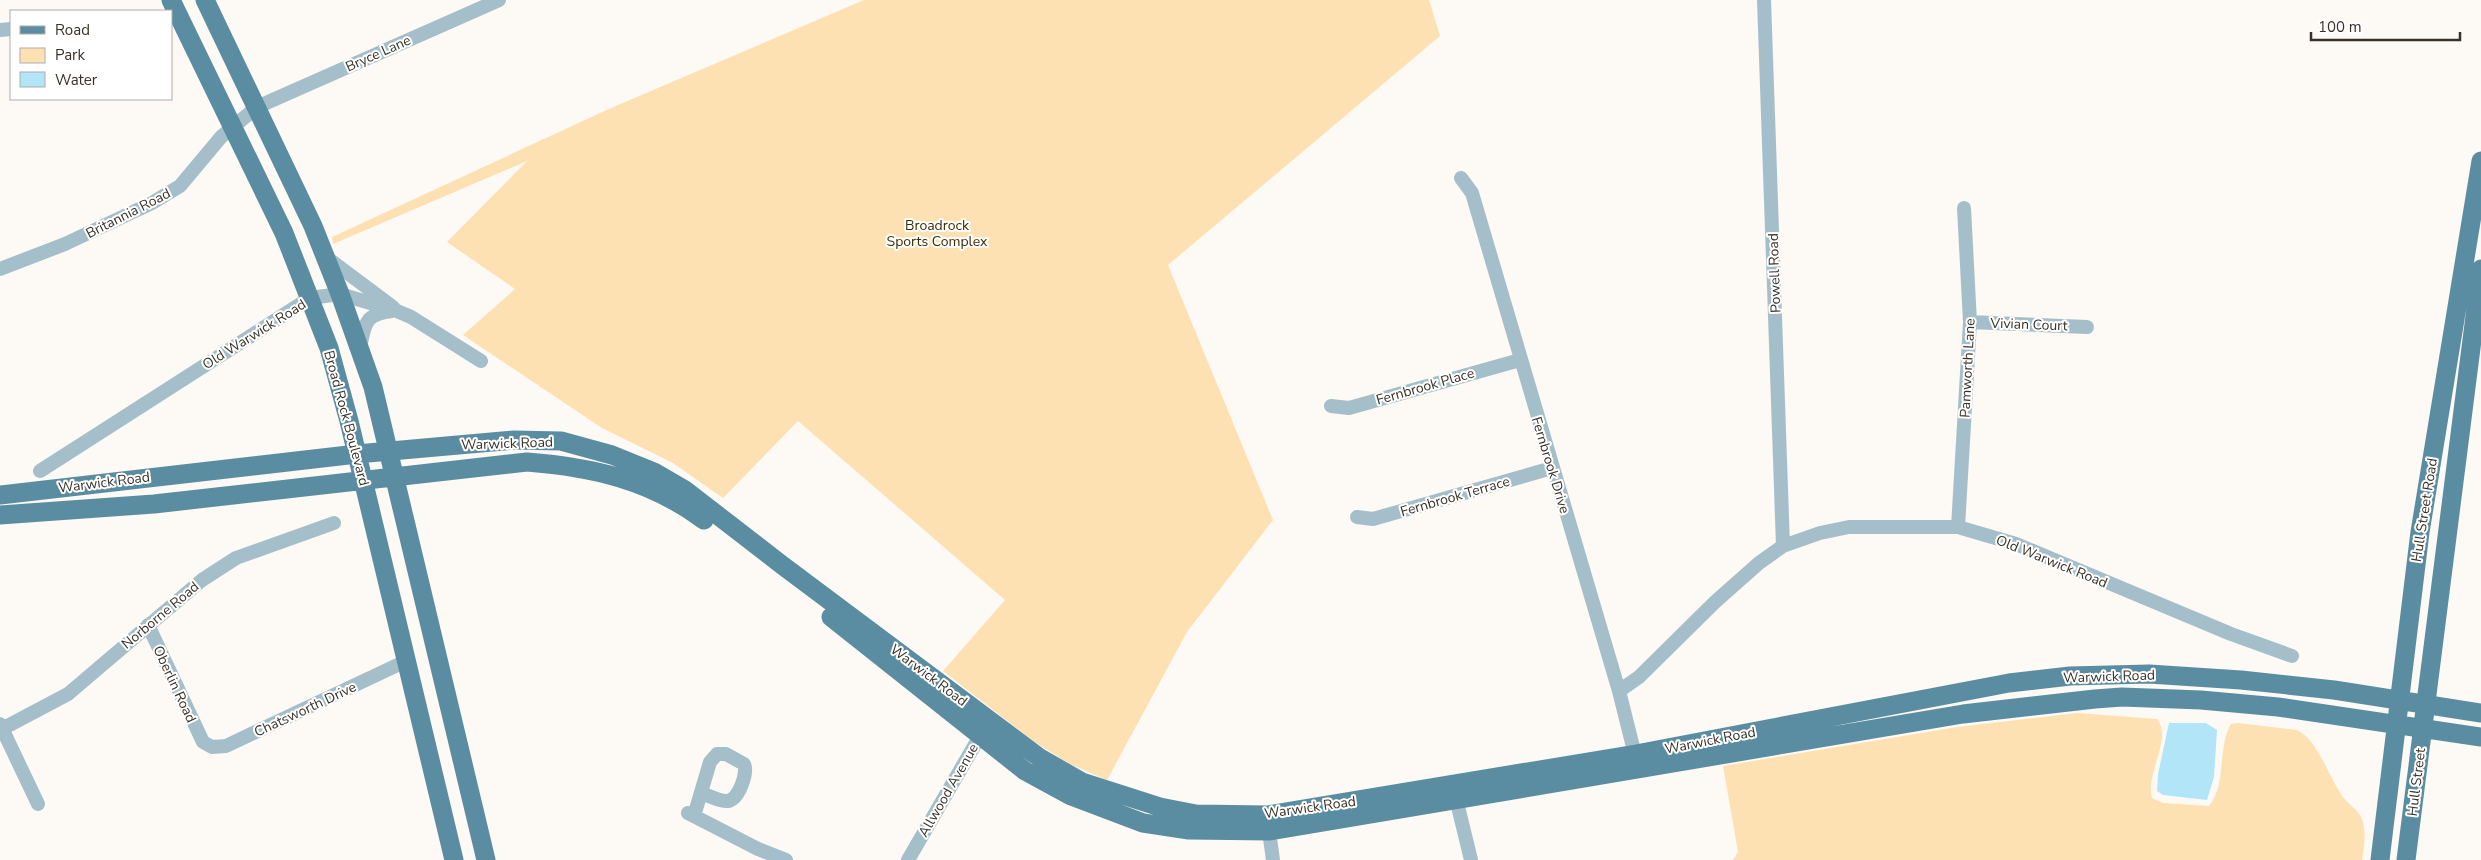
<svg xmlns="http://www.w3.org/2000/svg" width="2481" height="860" viewBox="0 0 2481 860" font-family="'Nunito Sans',sans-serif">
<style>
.green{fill:#fde1b3}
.water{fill:#b3e5f9}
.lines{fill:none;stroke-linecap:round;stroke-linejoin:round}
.minor{stroke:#a5bfca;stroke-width:14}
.major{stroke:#5a8da1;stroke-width:19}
.labels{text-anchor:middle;stroke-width:4;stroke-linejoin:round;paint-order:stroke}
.street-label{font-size:14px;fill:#383127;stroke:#fff}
.park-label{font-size:14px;fill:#3f2b02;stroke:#fff}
</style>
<rect width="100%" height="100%" fill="#fdf9f4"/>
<path class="green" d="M864 0H1429L1440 36 1168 265 1273 520 1187 632 1107 780 1070 764 1033 741 943 671 1005 600 798 421 723 498 673 463 602 428 463 335 515 289 447 242 527 161 333 244 332 237 611 108Z
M2077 713 2157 719C2173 739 2145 774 2152 798L2163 803 2209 806C2227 785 2217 747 2231 724L2238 723 2297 730C2318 740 2329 778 2343 797 2348 804 2357 809 2361 817 2367 830 2364 847 2362 860H1733L1738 852 1723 766 1957 727Z"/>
<path class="water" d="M2169 723H2206L2217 730 2214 777 2207 800 2163 795 2157 791 2158 774Z"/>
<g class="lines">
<path class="minor" d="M1764 0 1783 546
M0 30 11 29
M1461 178 1472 193 1619 691 1637 763
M326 257 393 307
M0 269 65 244 152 203 180 186 221 137 257 107 499 0
M1970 322 2087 327
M360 348C365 323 365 314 392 311
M1331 406 1349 408 1520 360
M40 471 310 298 340 294 397 311 411 317 481 361
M1357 517 1373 519 1552 468
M1958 527 1970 322 1964 208
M148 625 203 742 212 747 226 746 406 661
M1619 691 1639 677 1715 602 1759 563 1783 546 1820 533 1849 527H1958L2016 544 2231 634 2292 656
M0 724 38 804
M0 730 68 694 202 580 236 558 334 523
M1454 790 1471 860
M688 813 758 849 786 860
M694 816 710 762 717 754H726L744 764C748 773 739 799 728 801 720 802 708 795 701 793
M1268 824 1273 860
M908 860 984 729"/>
<path class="major" d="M171 0 284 233 329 348 349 421 454 860
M205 0 313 226 340 294 373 387 486 860
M0 495 357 454 514 440 561 441 612 455 654 472 685 490 782 565 1040 758 1082 782 1160 807 1196 814 1267 815 1636 754 2009 683 2070 676 2149 674 2241 680 2334 690 2481 713
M0 515 154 504 527 462C592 467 650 480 704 520
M831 617 1025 771 1069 795 1143 823 1189 830 1270 831 1963 714 2095 699 2122 697 2201 700 2278 707 2481 737
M2380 860 2420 532 2481 161
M2406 860 2481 269"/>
</g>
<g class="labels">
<g class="street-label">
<text transform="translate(378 53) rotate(-24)" y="5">Bryce Lane</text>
<text transform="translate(128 213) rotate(-27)" y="5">Britannia Road</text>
<text transform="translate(1774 273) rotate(-92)" y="5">Powell Road</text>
<text transform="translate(2029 324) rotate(2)" y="5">Vivian Court</text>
<text transform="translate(254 334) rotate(-32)" y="5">Old Warwick Road</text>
<text transform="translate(1967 368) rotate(-87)" y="5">Pamworth Lane</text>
<text transform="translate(1425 386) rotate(-16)" y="5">Fernbrook Place</text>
<text transform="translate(347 418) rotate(75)" y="5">Broad Rock Boulevard</text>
<text transform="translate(507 443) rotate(-2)" y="5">Warwick Road</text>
<text transform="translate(1551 465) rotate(73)" y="5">Fernbrook Drive</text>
<text transform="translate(104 482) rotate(-7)" y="5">Warwick Road</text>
<text transform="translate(1455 496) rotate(-16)" y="5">Fernbrook Terrace</text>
<text transform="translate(2424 510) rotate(-81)" y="5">Hull Street Road</text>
<text transform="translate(2052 561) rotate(22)" y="5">Old Warwick Road</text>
<text transform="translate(160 615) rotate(-40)" y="5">Norborne Road</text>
<text transform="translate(929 675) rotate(37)" y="5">Warwick Road</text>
<text transform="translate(2109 676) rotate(-2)" y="5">Warwick Road</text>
<text transform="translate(175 684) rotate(65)" y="5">Oberlin Road</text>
<text transform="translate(305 709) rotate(-25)" y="5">Chatsworth Drive</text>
<text transform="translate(1710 740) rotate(-11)" y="5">Warwick Road</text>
<text transform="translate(2416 782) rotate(-83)" y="5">Hull Street</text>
<text transform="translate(948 790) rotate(-60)" y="5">Allwood Avenue</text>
<text transform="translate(1310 807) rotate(-8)" y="5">Warwick Road</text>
</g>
<g class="park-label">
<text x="937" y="230">Broadrock<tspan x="937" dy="16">Sports Complex</tspan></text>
</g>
</g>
<rect x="10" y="10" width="162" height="90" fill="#ffffff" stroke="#afada9"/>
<rect x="20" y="26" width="25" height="8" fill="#5a8da1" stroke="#afada9"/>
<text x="55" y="35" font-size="15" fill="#383127">Road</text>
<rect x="20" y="48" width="25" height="15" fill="#fde1b3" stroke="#afada9"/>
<text x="55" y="60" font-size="15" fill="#383127">Park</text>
<rect x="20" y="72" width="25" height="15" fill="#b3e5f9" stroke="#afada9"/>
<text x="55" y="85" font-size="15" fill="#383127">Water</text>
<path d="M2311 32v8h149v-8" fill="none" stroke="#383127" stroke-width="2.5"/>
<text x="2318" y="32" font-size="15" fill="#383127" stroke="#ffffff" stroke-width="4" paint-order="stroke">100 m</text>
</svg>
